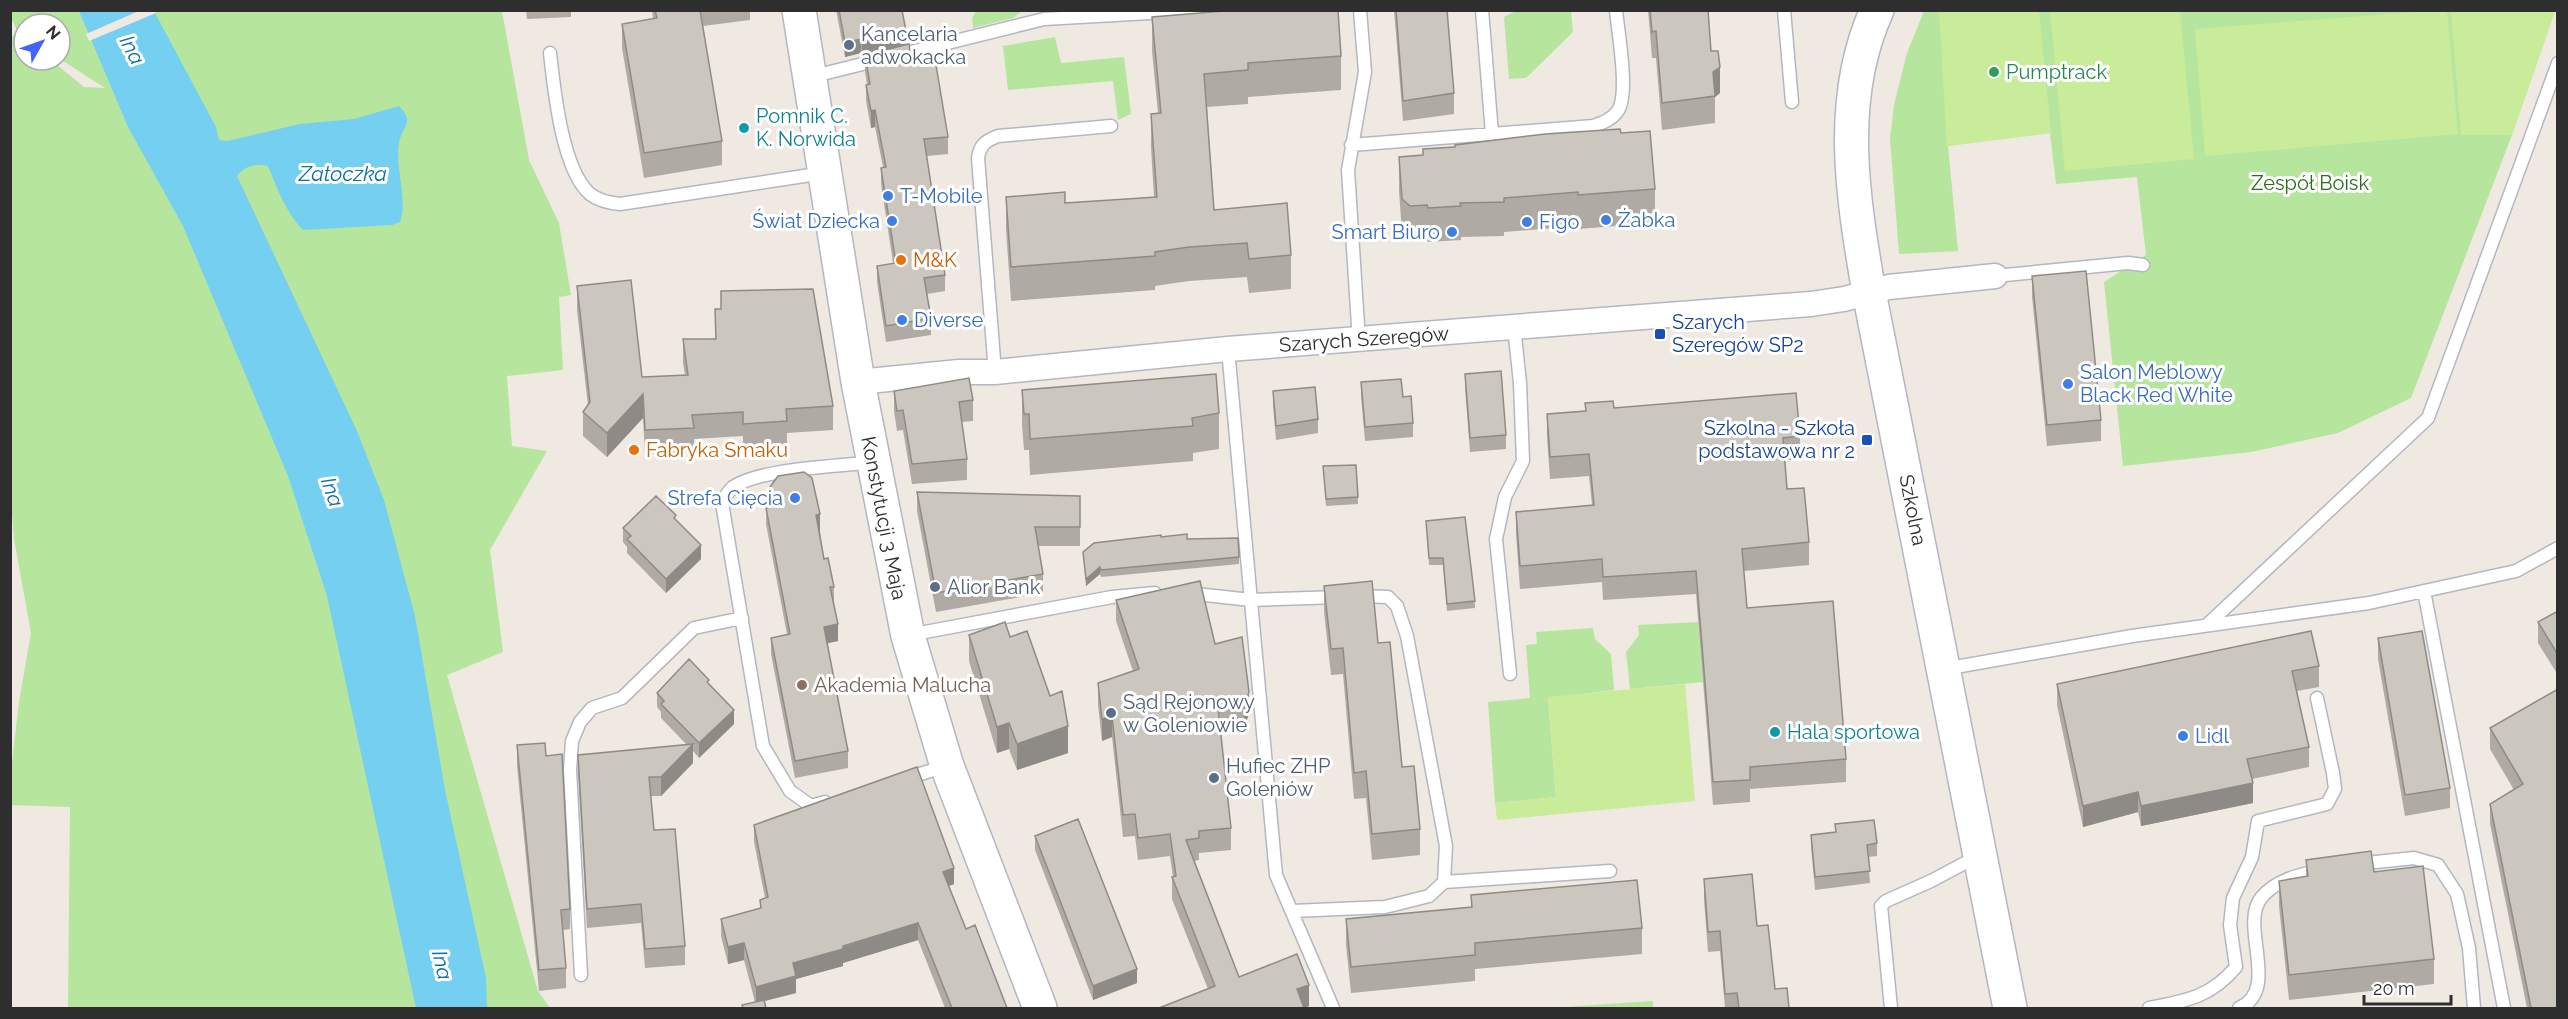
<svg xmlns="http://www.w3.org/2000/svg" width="2568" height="1019" viewBox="0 0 2568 1019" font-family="Raleway,sans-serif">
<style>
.green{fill:#b6e59e;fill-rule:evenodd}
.pitch{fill:#c9ec9a}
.water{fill:#75cff0}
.pier{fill:#efe9e1}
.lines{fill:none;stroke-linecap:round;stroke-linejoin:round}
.lane-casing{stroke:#b4b7c1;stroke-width:15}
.street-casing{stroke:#b4b7c1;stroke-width:27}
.secondary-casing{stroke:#b4b7c1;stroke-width:36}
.lane{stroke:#fff;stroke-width:12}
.street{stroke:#fff;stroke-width:24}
.secondary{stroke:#fff;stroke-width:33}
.wall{fill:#afaba4}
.shaded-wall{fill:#8e8b86}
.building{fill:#cbc7bf;stroke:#8e8b86;stroke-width:1.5}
.service-dot{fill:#5c6f8a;stroke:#fff;stroke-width:2}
.leisure-dot{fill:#2e9e5b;stroke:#fff;stroke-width:2}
.culture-dot{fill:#0f9aa8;stroke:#fff;stroke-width:2}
.shop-dot{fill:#3f7fe0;stroke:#fff;stroke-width:2}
.food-dot{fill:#e8710a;stroke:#fff;stroke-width:2}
.transit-dot{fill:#1a4fb4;stroke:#fff;stroke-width:2}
.education-dot{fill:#8d6e63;stroke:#fff;stroke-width:2}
.labels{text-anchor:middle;stroke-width:6;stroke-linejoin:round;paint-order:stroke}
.service-label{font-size:20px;fill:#4e5e75;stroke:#fff;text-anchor:start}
.leisure-label{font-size:20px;fill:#27864d;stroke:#fff;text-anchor:start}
.culture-label{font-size:20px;fill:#0d838f;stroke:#fff;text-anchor:start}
.park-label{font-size:20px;fill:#2c6e1b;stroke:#fff}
.shop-label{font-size:20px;fill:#366cbe;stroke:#fff;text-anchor:start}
.food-label{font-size:20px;fill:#c56008;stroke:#fff;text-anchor:start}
.transit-label{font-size:20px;fill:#164399;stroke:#fff;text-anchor:start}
.street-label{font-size:20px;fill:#2e2e2e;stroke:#fff}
.education-label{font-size:20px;fill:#785e54;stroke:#fff;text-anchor:start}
.water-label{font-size:21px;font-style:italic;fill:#0d6fa3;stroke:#fff}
</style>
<rect width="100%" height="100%" fill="#efe9e1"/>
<path class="green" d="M11 11H502L529 160 559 223 571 295 559 297 563 370 507 376 512 446 547 451 490 550 503 652 447 675 538 991 550 1008H409L408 1005V1008H68L70 807 11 805V771L19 702 31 633 14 539 11 500 10 37 19 34 11 18ZM24 24H60V59L105 88 84 87 51 60H24Z
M976 11V10L1022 11 1013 18 973 28 972 18Z
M1516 11H1571L1573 32 1526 78 1509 79 1504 17Z
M1924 11H2555L2512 135 2411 398 2338 433 2251 452 2123 466 2104 282 2146 255 2137 177 2056 184 2050 133 1948 146 1958 251 1899 254 1890 139 1894 105 1907 53Z
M1055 37 1061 63 1124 57 1131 114 1118 120 1113 81 1008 90 1003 46Z
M1698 622 1703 682 1630 689 1626 652 1639 635 1638 625Z
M1593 628 1595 639 1611 654 1614 690 1548 698 1556 797 1495 803 1488 702 1530 698 1526 645 1537 644 1536 632Z
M1653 1001V1008H1550Z"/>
<path class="pitch" d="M1939 11H2039L2051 133 1947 146Z
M2050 11H2180L2194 159 2065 171Z
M2427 11H2447L2458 134 2205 156 2195 29Z
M2451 11H2555L2512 135H2461Z
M1685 684 1695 801 1497 820 1495 803 1556 797 1548 697Z"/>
<path class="water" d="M79 11H154L216 127 219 140 227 141 300 124 354 119 399 106C416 124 402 125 399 143 395 166 408 204 400 222L392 225 303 230C286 213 277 188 268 166 256 163 245 166 237 176L357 431 384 500 415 616 445 790 486 978 487 1008H416L327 596 288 476 183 226 128 127Z"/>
<path class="pier" d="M141 10 155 11 156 13 89 41 86 34Z"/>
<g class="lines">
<defs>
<path id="lane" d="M1482 10 1492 134
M1784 10 1792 102
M550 53C554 89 562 170 590 194 599 201 609 203 620 204L824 173
M810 77 1044 19 1203 10
M1351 145 1593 126C1602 123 1611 120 1617 112 1630 96 1618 33 1616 10
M1995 276 2128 263 2143 265
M1359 341 1348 170 1365 72 1360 10
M1228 349 1276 875 1333 1008
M995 372 978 158C980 145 985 141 998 136L1111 126
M2424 591 2504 1008
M1187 593 1251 600 1340 597
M1358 596 1388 597 1397 606 1407 636 1446 846 1444 882
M2207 625 2428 418 2558 63
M909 635 1112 597 1155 593
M1944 669 2132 636 2369 603 2516 571 2558 548
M1510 674 1496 539 1505 497 1523 461 1520 383 1514 327
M905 779 945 766
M825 802 811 806 790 791 763 746 722 503C725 497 728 491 733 487 762 468 836 467 873 462
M2357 864 2414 858 2438 865 2457 894 2469 948 2474 1008
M1292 911 1385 907 1429 896 1444 882 1610 871
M581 975 570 770 572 741 580 722 592 708 622 698 694 628 742 618
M1891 1008 1881 906 1886 901 1931 881 1978 856
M2149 1008C2186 1001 2211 997 2236 967L2230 925 2233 898 2252 857 2258 821 2327 804 2335 789 2333 773 2317 698
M2239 1008C2281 990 2239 926 2261 898 2275 880 2301 874 2322 870"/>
<path id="street" d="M858 382 959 372H995L1228 349 1811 304 1844 299 1889 287 1995 276"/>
<path id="secondary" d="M799 10 858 382 908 636 947 766 1040 1008
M1877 10C1836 100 1853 199 1869 292L2010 1008"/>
</defs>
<use href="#lane" class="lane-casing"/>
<use href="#street" class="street-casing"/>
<use href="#secondary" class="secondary-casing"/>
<use href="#lane" class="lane"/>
<use href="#street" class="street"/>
<use href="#secondary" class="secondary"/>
</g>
<path class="wall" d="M526 10H571V17L527 19Z
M652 10H750V20L703 26 722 141V165L644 178 622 48V24L653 19Z
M836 10H902L906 45 862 56 861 53 845 57Z
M1394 10H1447L1454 93V114L1403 121Z
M1648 10H1708L1711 51 1720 93 1715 97V123L1662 130 1656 58H1652Z
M1152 17 1341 56V90L1248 97V104L1207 107 1214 210 1291 255V289L1249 293 1247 277 1189 281 1155 286V290L1011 301 1006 230V197L1065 203 1154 197 1151 148V114L1158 113 1152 51Z
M865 55 911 57 948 137V154L927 156 945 275V291L927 294 931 318V335L886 342 877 282V266L893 263 881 184V168L883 167 875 127 871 128 866 101V85L867 84 865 72Z
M1621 133 1655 189V223L1578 229V226L1504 232V236L1461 237V240L1428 242 1427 238 1410 239 1402 233 1399 191V157L1423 155 1455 147Z
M2032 276 2101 420V441L2047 446 2032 297Z
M577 286 642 377 685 375 683 363V339H715V309L833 406V430L787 433V445L743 448V436L694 439V452L645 454 643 418 607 457 583 436V412L588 406 577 310Z
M1465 374 1506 435V449L1470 452 1465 388Z
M1361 382 1403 397 1413 423V437L1365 441 1361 396Z
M1022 390 1219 413V449L1193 453V461L1030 475 1029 450H1024L1022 425Z
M894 391 973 400V421L962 422 967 459V480L912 484 903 430 897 431 894 411Z
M1273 391 1318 419V433L1276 440 1273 405Z
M1585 403 1614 408 1800 436V459L1785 460 1787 489 1809 542V565L1744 571 1747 608 1846 759V782L1750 789V802L1713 805 1696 594 1603 600 1602 582 1520 589 1516 534V512L1592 505 1589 476 1550 479 1547 437V414L1585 411Z
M1323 466 1358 497V504L1326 506Z
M767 491 820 531 824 559 834 587V604L838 641 827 643 848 751V768L795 778 771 654V638L787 634 766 524Z
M917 492 1080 496V546H1038L1043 574V593L936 612 917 511Z
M676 520 701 559 666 593 627 553V547L623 542V528Z
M1426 521 1475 601V608L1447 611 1443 565H1429Z
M1161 537 1187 539 1239 557V564L1101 577 1100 574 1086 586 1083 552Z
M1324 586 1378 643 1402 767 1420 829V855L1372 860 1366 798 1354 799 1343 674 1331 675 1324 612Z
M1116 600 1215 644 1249 714 1244 727 1220 730 1231 828V850L1199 853V860L1194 861 1239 977 1309 1006 1304 1008 1208 989 1172 899V877H1173L1170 856 1138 860 1135 836 1123 837 1112 737 1102 741 1098 705V683L1133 671 1116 621Z
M2558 611V675L2538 643V622Z
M969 635 1010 637 1068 753 1017 770 1009 749 997 753 969 661Z
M2378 638 2450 788V808L2405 816 2378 659Z
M2319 666V687L2297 691 2309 747V767L2252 779 2253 803 2141 826 2138 812 2083 827 2057 705V684Z
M709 685 734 724 699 758 693 751V763L661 796H651L654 830 685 946V965L645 968 641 923 587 928 578 773V755L687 745 661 718V712L657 707V693Z
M2558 689V1008H2527L2490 824V804L2514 790 2490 749V728Z
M517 745 546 756 570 909V929L563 930 566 968V988L539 991 517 766Z
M1835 824 1877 843V856L1868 857 1870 883 1815 890 1811 847V835L1835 832Z
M754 825 954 884 949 886 966 929 1007 1008H945L918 940 843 963V966L796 979V993L765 1001 766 1008H742V1005L755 1002 744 960 728 964 721 936V919L760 908V900L765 898 754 842Z
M1035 836 1137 983 1093 1000 1035 850Z
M2306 860 2374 872 2434 959V984L2289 1000 2279 906V881L2306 877Z
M1704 879 1757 926 1775 989 1789 1008H1725L1720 951 1708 952 1704 900Z
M1471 895 1642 928V954L1475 969V981L1351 993 1346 945V919L1471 907Z"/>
<path class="shaded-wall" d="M906 31V45L862 56V42Z
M861 39V53L845 57V43Z
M1720 67V93L1715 97 1713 72Z
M875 110V127L871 128V111Z
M643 394V418L607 457V433Z
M820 514V531L816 532V515Z
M701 545V559L666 593V579Z
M1100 567V574L1086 586V579Z
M838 624V641L824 644V627Z
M1249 692V714L1244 727V705Z
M734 710V724L699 758V743Z
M1112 716V737L1102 741V719Z
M1009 723V749L997 753V727Z
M1068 726V753L1017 770V744Z
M693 744V763L661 796V777Z
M2253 783V803L2141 826V806Z
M2138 792V812L2083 827V806Z
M954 868V884L943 888V872Z
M918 923V940L843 963V966L796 979V993L756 1003V987L793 963Z
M744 943V960L728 964V947Z
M1137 969V983L1093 1000V986Z
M1309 985V1006L1304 1008 1297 989Z"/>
<path class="building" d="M655 10H700L722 141 644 153 622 24 657 18Z
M839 10H902L906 31 862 42 861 39 845 43Z
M1236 10H1338L1341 56 1248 63V70L1204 74 1214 210 1287 203 1291 255 1249 259 1247 243 1189 247 1155 252V256L1011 267 1006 197 1065 192V203L1157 197 1151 114 1161 113 1152 17Z
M1396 10H1447L1454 93 1403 101Z
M1650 10H1708L1711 51H1718L1720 67 1713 72 1715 96 1662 103 1656 31 1652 32Z
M909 44 911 57 934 53 948 137 924 139 945 275 924 278 931 318 886 326 877 266 896 263 881 168 886 167 875 110 871 111 866 85 870 84 865 55Z
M1620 129 1621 133 1650 131 1655 189 1578 195V192L1504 198V202L1460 203 1461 206 1428 208 1427 205 1410 206 1402 199 1399 157 1423 155V149L1455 147V145L1545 134Z
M2086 271 2101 420 2047 425 2032 276Z
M631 280 642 377 688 375 683 339H716L715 309H721V291L813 289 833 406 786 409 787 421 743 424V412L692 415 694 428 645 430 643 394 607 433 583 412 590 402 577 286Z
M1501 371 1506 435 1470 438 1465 374Z
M1216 374 1219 413 1192 418 1193 426 1030 439 1029 414H1024L1022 390Z
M969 378 973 400 959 402 967 459 912 464 903 410 897 411 894 391Z
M1401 379 1403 397 1411 396 1413 423 1365 427 1361 382Z
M1315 387 1318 419 1276 426 1273 391Z
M1796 393 1800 436 1783 438 1787 489 1804 488 1809 542 1742 549 1747 608 1833 601 1846 759 1750 767V780L1713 782 1696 571 1603 577 1602 559 1520 566 1516 512 1594 505 1589 454 1550 457 1547 414 1586 411 1585 403 1600 402 1613 401 1614 408Z
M1356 465 1358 497 1326 499 1323 466Z
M804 472 812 478 820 514 816 515 824 559 828 558 834 587H830L838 624 824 627 848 751 795 761 771 638 790 634 766 508 770 507 767 491 778 476Z
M917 492 1080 496V527H1035L1043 574 936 593Z
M656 496 676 515 674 518 701 545 666 579 627 539 631 536 623 528Z
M1465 517 1475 601 1447 604 1443 558H1429L1426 521Z
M1187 534V539L1238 538 1239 557 1101 570 1100 567 1086 579 1083 552 1094 543 1161 535V537Z
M1200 581 1215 644 1242 637 1249 692 1244 705 1218 708 1231 828 1199 831V838L1186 840 1239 977 1297 954 1309 985 1297 989 1304 1008H1159L1215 986 1172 877 1176 876 1170 834 1138 838 1135 814 1123 815 1112 716 1102 719 1098 683 1139 669 1116 600Z
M1372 581 1378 643 1390 642 1402 767 1414 766 1420 829 1372 834 1366 771 1354 773 1343 648 1331 649 1324 586Z
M2558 611V655L2538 622Z
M1005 622 1010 637 1027 631 1050 696 1062 691 1068 726 1017 744 1009 723 997 727 969 635Z
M2311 631 2319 666 2292 671 2309 747 2247 759 2253 783 2141 806 2138 792 2083 806 2057 684Z
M2422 631 2450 788 2405 795 2378 638Z
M689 659 709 680 707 682 734 710 699 743 661 704 664 701 657 693Z
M2558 689V1008H2531L2490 804 2523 784 2490 728Z
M545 743 546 756 562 754 570 909 561 910 566 968 539 970 517 745Z
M693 744 661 777H649L654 830 675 829 685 946 645 949 641 904 587 909 578 755Z
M917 767 954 868 943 872 966 929 975 925 1007 1008H952L918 923 843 946V949L793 963 796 976 756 987 744 943 728 947 721 919 761 908 760 900 768 897 754 825Z
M1078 819 1137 969 1093 986 1035 836Z
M1874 820 1877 843 1867 845 1870 871 1815 877 1811 835 1836 832 1835 824Z
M2371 851 2374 872 2423 866 2434 959 2289 975 2279 881 2308 876 2306 860Z
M1752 874 1757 926 1768 925 1775 989 1787 988 1789 1008H1739L1737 993 1725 994 1720 931 1708 932 1704 879Z
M1637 880 1642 928 1475 943V955L1351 967 1346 919 1472 907 1471 895Z
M764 1000 766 1008H743L742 1005Z"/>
<g class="service-dot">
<circle cx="849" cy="45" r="6"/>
<circle cx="935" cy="587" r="6"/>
<circle cx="1111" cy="713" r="6"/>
<circle cx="1214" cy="778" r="6"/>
</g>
<circle class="leisure-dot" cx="1994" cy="72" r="6"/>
<g class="culture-dot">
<circle cx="744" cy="128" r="6"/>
<circle cx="1775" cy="732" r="6"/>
</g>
<g class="shop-dot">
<circle cx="888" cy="196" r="6"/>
<circle cx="1606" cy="220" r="6"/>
<circle cx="892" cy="221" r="6"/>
<circle cx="1527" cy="222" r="6"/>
<circle cx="1452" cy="232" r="6"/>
<circle cx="902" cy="320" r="6"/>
<circle cx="2068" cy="384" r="6"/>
<circle cx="795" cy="498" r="6"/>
<circle cx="2183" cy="736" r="6"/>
</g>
<g class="food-dot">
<circle cx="901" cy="260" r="6"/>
<circle cx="634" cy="450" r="6"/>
</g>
<g class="transit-dot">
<rect x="1654" y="328" width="12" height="12" rx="3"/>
<rect x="1861" y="434" width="12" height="12" rx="3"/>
</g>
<circle class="education-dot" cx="802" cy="685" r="6"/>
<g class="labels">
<g class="service-label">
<text x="861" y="41">Kancelaria<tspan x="861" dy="23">adwokacka</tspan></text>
<text x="947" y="594">Alior Bank</text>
<text x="1123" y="709">Sąd Rejonowy<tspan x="1123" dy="23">w Goleniowie</tspan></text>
<text x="1226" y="773">Hufiec ZHP<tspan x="1226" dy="23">Goleniów</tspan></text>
</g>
<g class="leisure-label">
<text x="2006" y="79">Pumptrack</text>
</g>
<g class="culture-label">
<text x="756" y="123">Pomnik C.<tspan x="756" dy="23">K. Norwida</tspan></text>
<text x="1787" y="739">Hala sportowa</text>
</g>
<g class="park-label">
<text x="2310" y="190">Zespół Boisk</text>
</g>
<g class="shop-label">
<text x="900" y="203">T-Mobile</text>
<text x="1618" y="227">Żabka</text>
<text x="880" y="228" text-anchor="end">Świat Dziecka</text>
<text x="1539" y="229">Figo</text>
<text x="1440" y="239" text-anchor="end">Smart Biuro</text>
<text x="914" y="327">Diverse</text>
<text x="2080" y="379">Salon Meblowy<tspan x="2080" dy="23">Black Red White</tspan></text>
<text x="783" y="505" text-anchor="end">Strefa Cięcia</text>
<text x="2195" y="743">Lidl</text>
</g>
<g class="food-label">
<text x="913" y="267">M&amp;K</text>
<text x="646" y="457">Fabryka Smaku</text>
</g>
<g class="transit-label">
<text x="1672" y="329">Szarych<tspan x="1672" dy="23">Szeregów SP2</tspan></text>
<text x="1855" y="435" text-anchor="end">Szkolna - Szkoła<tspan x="1855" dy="23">podstawowa nr 2</tspan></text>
</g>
<g class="street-label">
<text transform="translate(1364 339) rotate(-4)" y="7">Szarych Szeregów</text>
<text transform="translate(1913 510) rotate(79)" y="7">Szkolna</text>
<text transform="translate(884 518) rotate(79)" y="7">Konstytucji 3 Maja</text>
</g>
<g class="education-label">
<text x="814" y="692">Akademia Malucha</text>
</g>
<g class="water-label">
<text transform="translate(132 50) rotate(62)" y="7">Ina</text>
<text x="343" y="181">Zatoczka</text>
<text transform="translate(332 492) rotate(70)" y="7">Ina</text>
<text transform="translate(442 965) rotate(77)" y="7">Ina</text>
</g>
</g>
<rect width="2568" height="1019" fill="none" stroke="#2e2e2e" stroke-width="24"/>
<g transform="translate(42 42) rotate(50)"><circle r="28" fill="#ffffff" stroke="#ababab" stroke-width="1.5"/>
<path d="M0-4.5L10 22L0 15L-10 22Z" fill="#4264fb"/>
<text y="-9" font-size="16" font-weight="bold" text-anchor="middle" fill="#2e2e2e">N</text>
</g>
<path d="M2364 995v9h87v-9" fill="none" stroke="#2e2e2e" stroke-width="3"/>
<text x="2373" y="995" font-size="18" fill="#2e2e2e" stroke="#ffffff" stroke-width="4.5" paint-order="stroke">20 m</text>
</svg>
